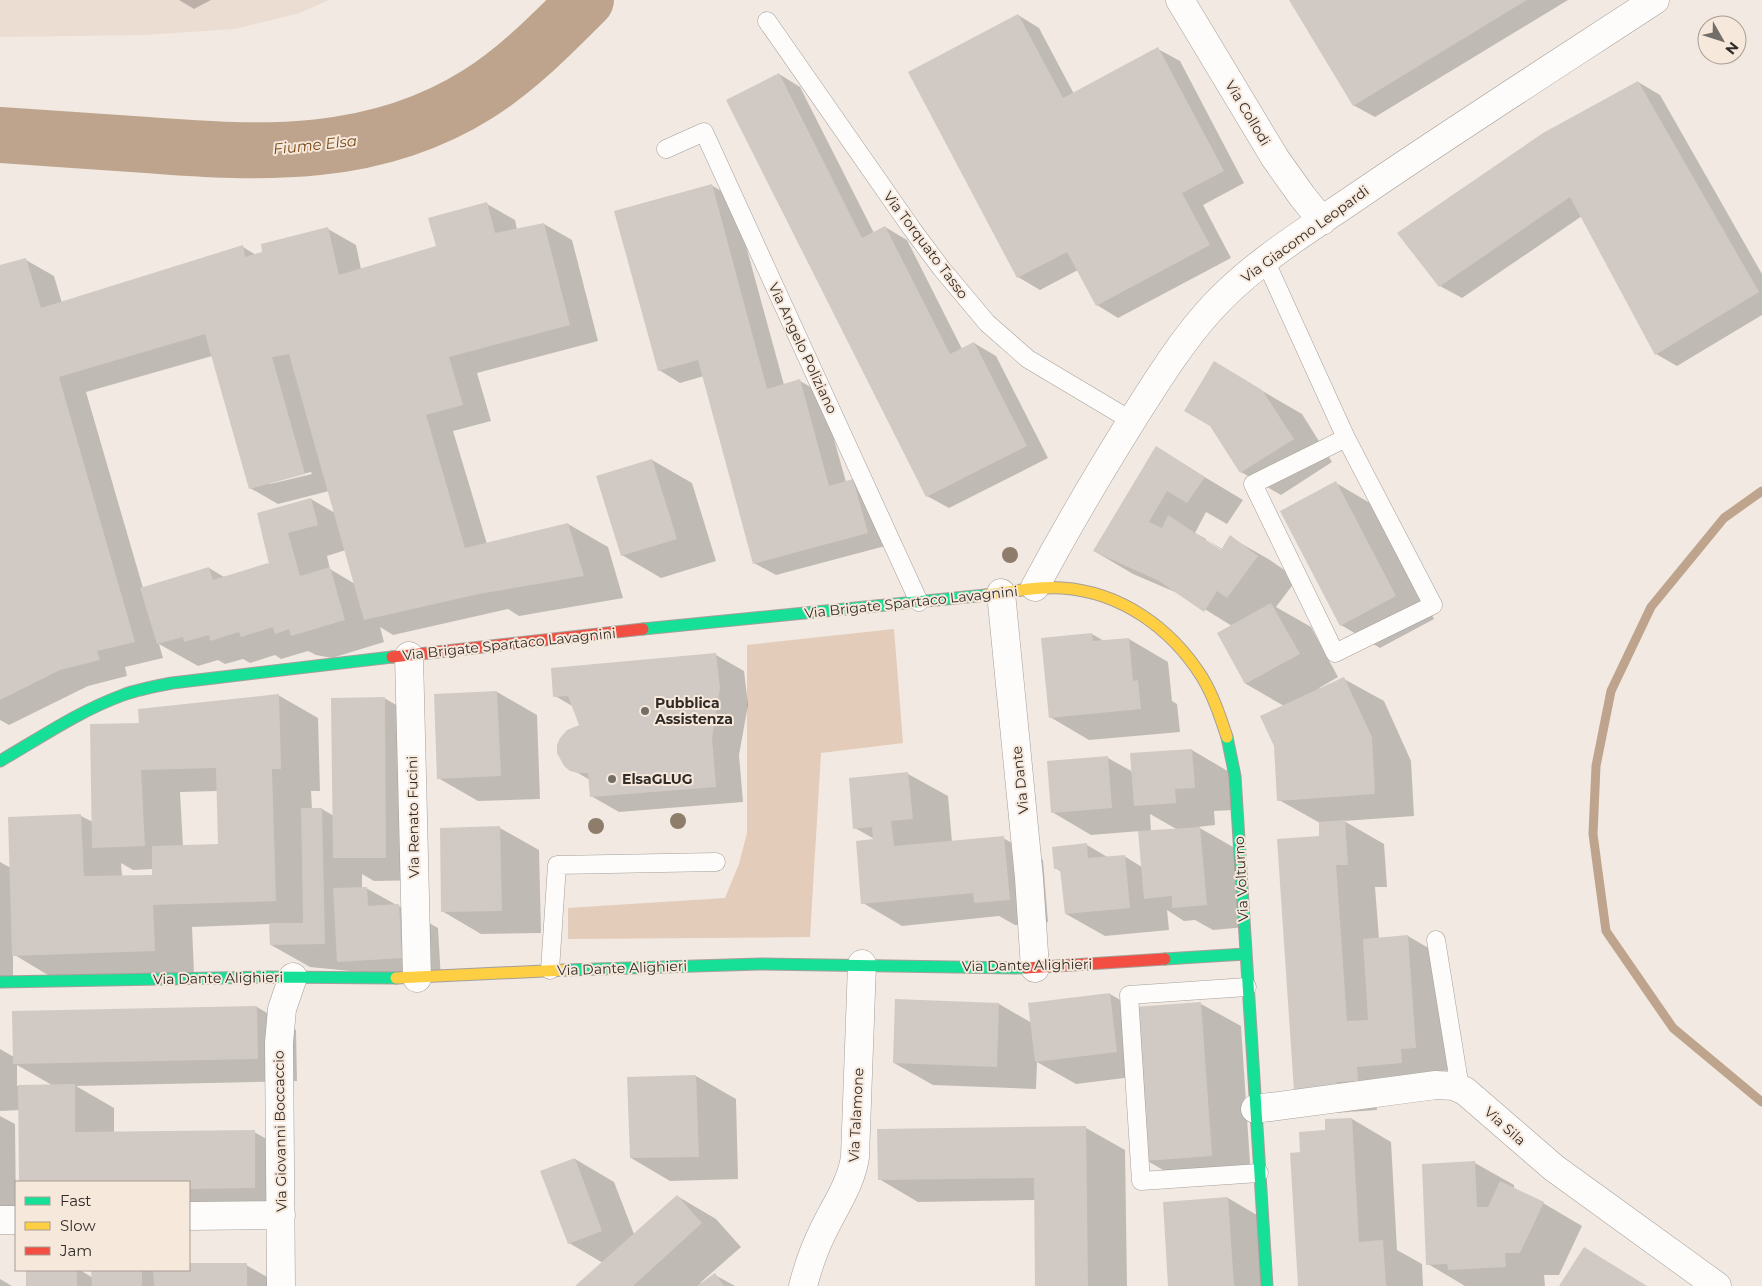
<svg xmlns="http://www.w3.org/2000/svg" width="1762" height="1286" viewBox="0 0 1762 1286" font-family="Montserrat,sans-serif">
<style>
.built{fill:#ecddd2}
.green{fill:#e3ccb9}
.shadow{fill:#0003;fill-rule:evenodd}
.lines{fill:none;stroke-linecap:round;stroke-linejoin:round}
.stream{stroke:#bea48c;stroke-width:9}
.river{stroke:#bea48c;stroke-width:56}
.building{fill:#d1cac4}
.lane-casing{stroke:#a59f99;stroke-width:19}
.street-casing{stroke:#a59f99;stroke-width:29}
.fast-casing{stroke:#a59f99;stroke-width:13}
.slow-casing{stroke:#a59f99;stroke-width:13}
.jam-casing{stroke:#a59f99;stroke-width:13}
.lane{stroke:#fdfcfb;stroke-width:18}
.street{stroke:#fdfcfb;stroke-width:28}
.fast{stroke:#16e098;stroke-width:11}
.slow{stroke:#ffcf43;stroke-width:11}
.jam{stroke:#f24e42;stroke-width:11}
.tree{fill:#8f7d6c}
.poi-dot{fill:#746e68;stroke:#f7e8dc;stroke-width:2}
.labels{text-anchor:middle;stroke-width:4;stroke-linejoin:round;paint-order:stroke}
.street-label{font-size:14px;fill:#312c27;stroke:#f7e8dc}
.poi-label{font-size:14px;font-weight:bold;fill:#312c27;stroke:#f7e8dc;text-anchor:start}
.water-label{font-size:15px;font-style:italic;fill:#784917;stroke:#f7e8dc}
</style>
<rect width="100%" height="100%" fill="#f1e9e2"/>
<path class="built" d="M0 0H329L300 13 235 29 145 35 0 37Z"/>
<path class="green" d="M894 629 903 743 821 753 810 937 568 939V908L725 898 739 864 747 833V645Z"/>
<path class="shadow" d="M179 0H211L194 9Z
M1291 0H1568L1375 117 1353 105Z
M1018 15 1039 28 1074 94 1158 49 1180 61 1244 183 1203 205 1231 258 1118 318 1097 305 1078 270 1040 290 1018 277 910 73Z
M779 74 800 87 874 233 885 227 907 240 962 349 974 343 996 356 1048 458 949 508 927 496Z
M1638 82 1660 95 1762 274V315L1677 366 1656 354 1582 216 1462 298 1440 286Z
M711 185 733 198 784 385 800 381 821 393 846 482 853 480 875 493 889 545 776 575 754 563 704 376 680 383 659 370Z
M487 204 515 220 517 230 544 224 572 240 598 341 477 373 491 421 453 431 487 544 568 524 608 547 623 598 519 616 508 609 393 635 380 627 384 642 332 658 316 655 308 651 281 659 275 655 250 663 243 659 225 664 218 660 198 666 159 644 163 658 125 667 127 676 88 686 9 725 0 720V267L26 260 54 276 62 303 243 247 256 255 328 229 356 245 361 269 437 247ZM212 356 250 488 278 504 329 491 335 513 311 499 258 514 270 564 224 577 209 568 143 588 86 392ZM311 472 312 474 270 484V482ZM346 550 355 584 330 569 327 556Z
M1214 363 1302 414 1332 462 1281 495 1241 472Z
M1156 448 1243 500 1227 524 1206 512 1195 533 1206 539V542L1225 554 1227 552 1206 539 1222 550 1230 537 1270 560 1297 579 1276 607 1311 627 1338 677 1319 688 1320 690 1344 679 1384 701 1411 761 1414 816 1344 821 1384 844 1387 887H1375L1379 939 1408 936 1447 959 1455 1070 1440 1071 1441 1085 1376 1104 1377 1110 1335 1113 1295 1090 1321 837 1320 823 1279 800 1284 706 1246 684 1232 626 1182 595 1133 574 1094 551Z
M652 460 692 483 716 561 661 578 622 555Z
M1336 483 1375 506 1434 619 1380 648 1341 625Z
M1092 634 1104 641 1129 639 1168 662 1172 701 1177 704 1180 732 1089 740 1050 717Z
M716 655 744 671 748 705 739 755 743 802 619 812 591 796 590 780 571 769 581 726 574 707 555 696 552 669Z
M497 692 537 715 540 799 478 801 438 778 435 695Z
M278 695 318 718 320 791H311L312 809H322L334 816 384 698 424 721 426 880 374 881 362 874V888H366L438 928 441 980 310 967 271 945 270 924 192 927 194 973 53 978 13 954V983H0V862L11 868 9 818 81 816 93 822 140 724ZM218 791 219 845 183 847 180 792ZM121 863 133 870 153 869 154 876H122Z
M1192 750 1231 773 1234 810 1214 811 1215 825 1198 827 1240 851 1246 927 1213 930 1195 920 1184 921 1167 910 1169 930 1105 936 1066 914 1062 872 1055 868 1087 845 1109 858 1124 856 1142 867 1140 831 1091 835 1052 812 1108 758 1133 772ZM1150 814 1178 830 1151 832Z
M908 774 948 796 952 842 1003 838 1043 860 1048 922 1015 925 999 916 902 926 863 903 876 840 855 828Z
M500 828 539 850 541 933 481 934 442 911Z
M1110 994 1134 1008 1201 1004 1241 1026 1251 1178 1185 1183 1146 1160 1140 1076 1076 1084 1037 1062 1036 1089 933 1085 894 1063 999 1004 1032 1023Z
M257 1007 296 1030 297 1081 76 1086 114 1108V1133L254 1132 294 1154V1210L189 1211V1182H21L20 1110 0 1111V1049L14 1057ZM17 1065 52 1085 17 1086Z
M696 1076 736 1099 738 1179 670 1181 631 1158 629 1078Z
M0 1116 15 1124 16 1212 0 1213Z
M1352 1119 1391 1142 1397 1250 1422 1264 1423 1286H1299L1301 1154 1327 1132Z
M1086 1128 1125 1150 1127 1286H1036L1035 1200 918 1202 879 1179Z
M575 1159 614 1182 634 1234 677 1196 716 1219 741 1247 700 1283 702 1284 715 1275 735 1286H577L603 1263 569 1243Z
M1475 1163 1514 1185V1189L1543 1203 1582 1226 1559 1275H1544L1545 1286H1465L1428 1264Z
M1228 1198 1267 1221 1272 1286H1170Z
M189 1265H246L283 1286H27V1270H80L93 1278V1270H151L155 1272 154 1270H189Z
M0 1279 12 1286H0Z"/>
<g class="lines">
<path class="stream" d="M1762 491 1724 518 1651 607 1611 691 1596 766 1593 834 1606 931 1673 1028 1762 1102"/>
<path class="river" d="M0 135C49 138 98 142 147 145 263 154 375 159 478 94 518 69 552 34 586 0"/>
</g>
<path class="building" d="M1289 0H1527L1353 106Z
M1018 14 1063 98 1158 47 1224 171 1182 193 1210 245 1096 306 1067 252 1017 278 908 72Z
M779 73 862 238 885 226 950 354 974 342 1027 446 926 497 726 100Z
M1638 81 1759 292 1655 355 1570 197 1439 287 1397 233 1543 133Z
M712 184 767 389 800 379 829 486 853 479 868 533 753 564 698 360 658 371 614 211Z
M487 202 495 233 544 223 570 325 449 357 463 405 426 415 465 548 568 523 584 576 479 594 364 620 289 354 272 357 305 474 249 489 205 334 59 377 135 642 97 651 100 660 60 670 0 700V265L26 258 41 308 243 245 245 257 262 252 261 244 328 227 339 275 436 246 428 218Z
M1214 361 1262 390 1294 439 1240 473 1210 426 1184 411Z
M1156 446 1205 477 1187 503 1167 491 1149 522 1162 528 1168 515 1221 550 1230 535 1258 556 1227 598 1217 591 1204 612 1159 581 1093 551Z
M652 459 677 539 621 556 596 476Z
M1336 481 1396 596 1340 626 1280 511Z
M311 498 318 525 288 533 300 576 330 567 345 620 291 636 289 629 275 634 273 627 241 637 239 632 210 641 209 635 184 642 183 637 157 644 140 588 209 567 213 580 268 563 270 568 257 513Z
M1271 603 1300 654 1245 684 1217 633Z
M1092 633 1093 641 1129 638 1133 681 1138 680 1141 709 1049 718 1041 638Z
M716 653 720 688 712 738 716 787 590 797 588 773H578L570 771 564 766 557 753V745L560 738 567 730 579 725 568 696 553 697 551 668Z
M1344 677 1372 737 1375 794 1277 801 1274 746 1260 716Z
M497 691 501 776 437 779 434 694Z
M279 694 281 769H272L276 901 153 905 155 951 12 956 8 817 81 814 84 876 152 875V846L218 844 216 768 141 770 145 846 92 848 90 724 139 723 138 709Z
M385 697 386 858H333L331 698Z
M1192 749 1195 788 1175 789 1176 803 1134 806 1130 753Z
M1108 756 1112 808 1051 813 1047 761Z
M908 772 913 819 891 821 894 846 1004 836 1010 900 974 903 973 893 861 904 856 841 873 839 872 827 853 829 849 778Z
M301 808H322L325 944 270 945 269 923H303Z
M1345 820 1348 865H1336L1347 1021 1368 1020 1363 939 1408 935 1416 1048 1401 1049 1402 1063 1357 1067 1358 1081 1337 1082 1338 1088 1294 1091 1277 839 1319 836V822Z
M500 826 502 911 441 912 440 828Z
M1200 827 1207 905 1172 908V896L1144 899 1138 831Z
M1087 843 1088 858 1125 855 1130 908 1065 914 1060 869H1054L1052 847Z
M367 887 368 906 399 904 402 958 337 962 333 888Z
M1110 993 1117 1052 1035 1062 1028 1003Z
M895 999 999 1003 997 1067 893 1063Z
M1201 1002 1212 1156 1144 1161 1134 1007Z
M257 1006 258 1059 13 1064 12 1011Z
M696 1075 699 1157 630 1158 627 1077Z
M75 1084V1132L255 1130V1188L189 1189V1182H19L18 1085Z
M1352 1118 1359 1242 1383 1240 1386 1286H1298L1290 1153 1300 1152 1299 1132 1325 1130V1119Z
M1086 1126 1088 1286H1035L1034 1178 878 1180 877 1129Z
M575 1158 602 1231 568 1244 540 1171Z
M1475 1161 1477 1207H1488L1500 1181 1544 1202 1520 1253H1505L1506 1267 1448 1270 1447 1264 1426 1265 1422 1164Z
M677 1195 702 1223 633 1286H575Z
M1228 1197 1234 1286H1168L1163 1202Z
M1584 1247 1647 1286H1559Z
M189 1263H247V1286H154L153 1270H189Z
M26 1270H77V1286H26Z
M91 1270H142V1286H92Z
M715 1273 724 1286H697Z"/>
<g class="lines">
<defs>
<path id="lane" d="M767 21 912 229 941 268 987 323 1028 359 1132 421
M666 149 704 132 919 602
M1265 260 1346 438 1433 605 1335 653 1253 484 1346 438
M1436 940 1460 1088
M550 970 557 865 716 862
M1247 987 1129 995 1141 1181 1259 1173"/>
<path id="street" d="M1180 0 1275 158 1302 196 1322 221
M1035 587C1066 529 1099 473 1134 417 1157 381 1181 342 1210 310 1252 263 1310 229 1362 193 1459 127 1557 64 1655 0
M1001 593 1029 878 1035 968
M409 656 417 978
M1255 1109 1436 1085 1454 1086 1465 1091 1554 1168 1717 1286
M189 1216 281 1215
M0 1220H16
M281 1286 279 1043 282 1009 293 977
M803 1286C808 1267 814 1249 823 1231 835 1206 851 1184 855 1157L862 964"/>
<path id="fast" d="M643 629 986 595
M1227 737 1235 776 1267 1286
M0 761C40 738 79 711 123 695 139 689 156 686 172 683L392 657
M1165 959 1245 954
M565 970 760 964 1026 968
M0 982 267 977 396 978"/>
<path id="slow" d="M986 595C1011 592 1037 586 1062 588 1121 592 1171 628 1202 677 1213 695 1220 716 1227 737
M396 978 565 970"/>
<path id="jam" d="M392 657 643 629
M1026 968 1165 959"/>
</defs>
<use href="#lane" class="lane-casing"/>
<use href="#street" class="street-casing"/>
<use href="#fast" class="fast-casing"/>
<use href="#slow" class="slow-casing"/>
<use href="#jam" class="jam-casing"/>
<use href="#lane" class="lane"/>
<use href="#street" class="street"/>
<use href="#fast" class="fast"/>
<use href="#slow" class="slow"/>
<use href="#jam" class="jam"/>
</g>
<g class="tree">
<circle cx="1010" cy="555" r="8"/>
<circle cx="678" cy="821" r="8"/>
<circle cx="596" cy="826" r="8"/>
</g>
<g class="poi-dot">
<circle cx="645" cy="711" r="5"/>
<circle cx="612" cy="779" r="5"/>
</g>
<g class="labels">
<g class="street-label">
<text transform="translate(1248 113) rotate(59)" y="5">Via Collodi</text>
<text transform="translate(1305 234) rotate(-36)" y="5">Via Giacomo Leopardi</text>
<text transform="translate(926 245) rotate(53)" y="5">Via Torquato Tasso</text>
<text transform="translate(803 348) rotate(65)" y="5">Via Angelo Poliziano</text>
<text transform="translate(911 602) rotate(-6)" y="5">Via Brigate Spartaco Lavagnini</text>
<text transform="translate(509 644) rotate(-6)" y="5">Via Brigate Spartaco Lavagnini</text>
<text transform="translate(1020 780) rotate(-96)" y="5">Via Dante</text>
<text transform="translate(413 817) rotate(-91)" y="5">Via Renato Fucini</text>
<text transform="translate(1241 879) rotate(-93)" y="5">Via Volturno</text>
<text transform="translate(1027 965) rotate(-1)" y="5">Via Dante Alighieri</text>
<text transform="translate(622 968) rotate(-2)" y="5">Via Dante Alighieri</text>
<text transform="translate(218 978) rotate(-1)" y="5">Via Dante Alighieri</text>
<text transform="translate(856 1115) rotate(-87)" y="5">Via Talamone</text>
<text transform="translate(1505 1126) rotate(42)" y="5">Via Sila</text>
<text transform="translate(280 1131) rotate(-91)" y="5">Via Giovanni Boccaccio</text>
</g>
<g class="poi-label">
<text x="655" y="708">Pubblica<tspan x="655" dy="16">Assistenza</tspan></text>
<text x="622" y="784">ElsaGLUG</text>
</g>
<g class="water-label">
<text transform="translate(315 145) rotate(-6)" y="5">Fiume Elsa</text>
</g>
</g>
<rect x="15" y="1181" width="175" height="90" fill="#f7e8dc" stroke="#a89d94"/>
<rect x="25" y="1197" width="25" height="8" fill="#16e098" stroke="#a89d94"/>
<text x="60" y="1206" font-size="15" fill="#312c27">Fast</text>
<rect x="25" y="1222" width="25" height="8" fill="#ffcf43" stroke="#a89d94"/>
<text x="60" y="1231" font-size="15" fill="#312c27">Slow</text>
<rect x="25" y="1247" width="25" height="8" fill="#f24e42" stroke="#a89d94"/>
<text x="60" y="1256" font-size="15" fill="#312c27">Jam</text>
<g transform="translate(1722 40) rotate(129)"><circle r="24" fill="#f7e8dc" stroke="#a89d94"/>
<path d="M0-4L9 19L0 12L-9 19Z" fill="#746e68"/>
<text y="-8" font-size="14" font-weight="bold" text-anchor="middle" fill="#312c27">N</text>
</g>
</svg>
